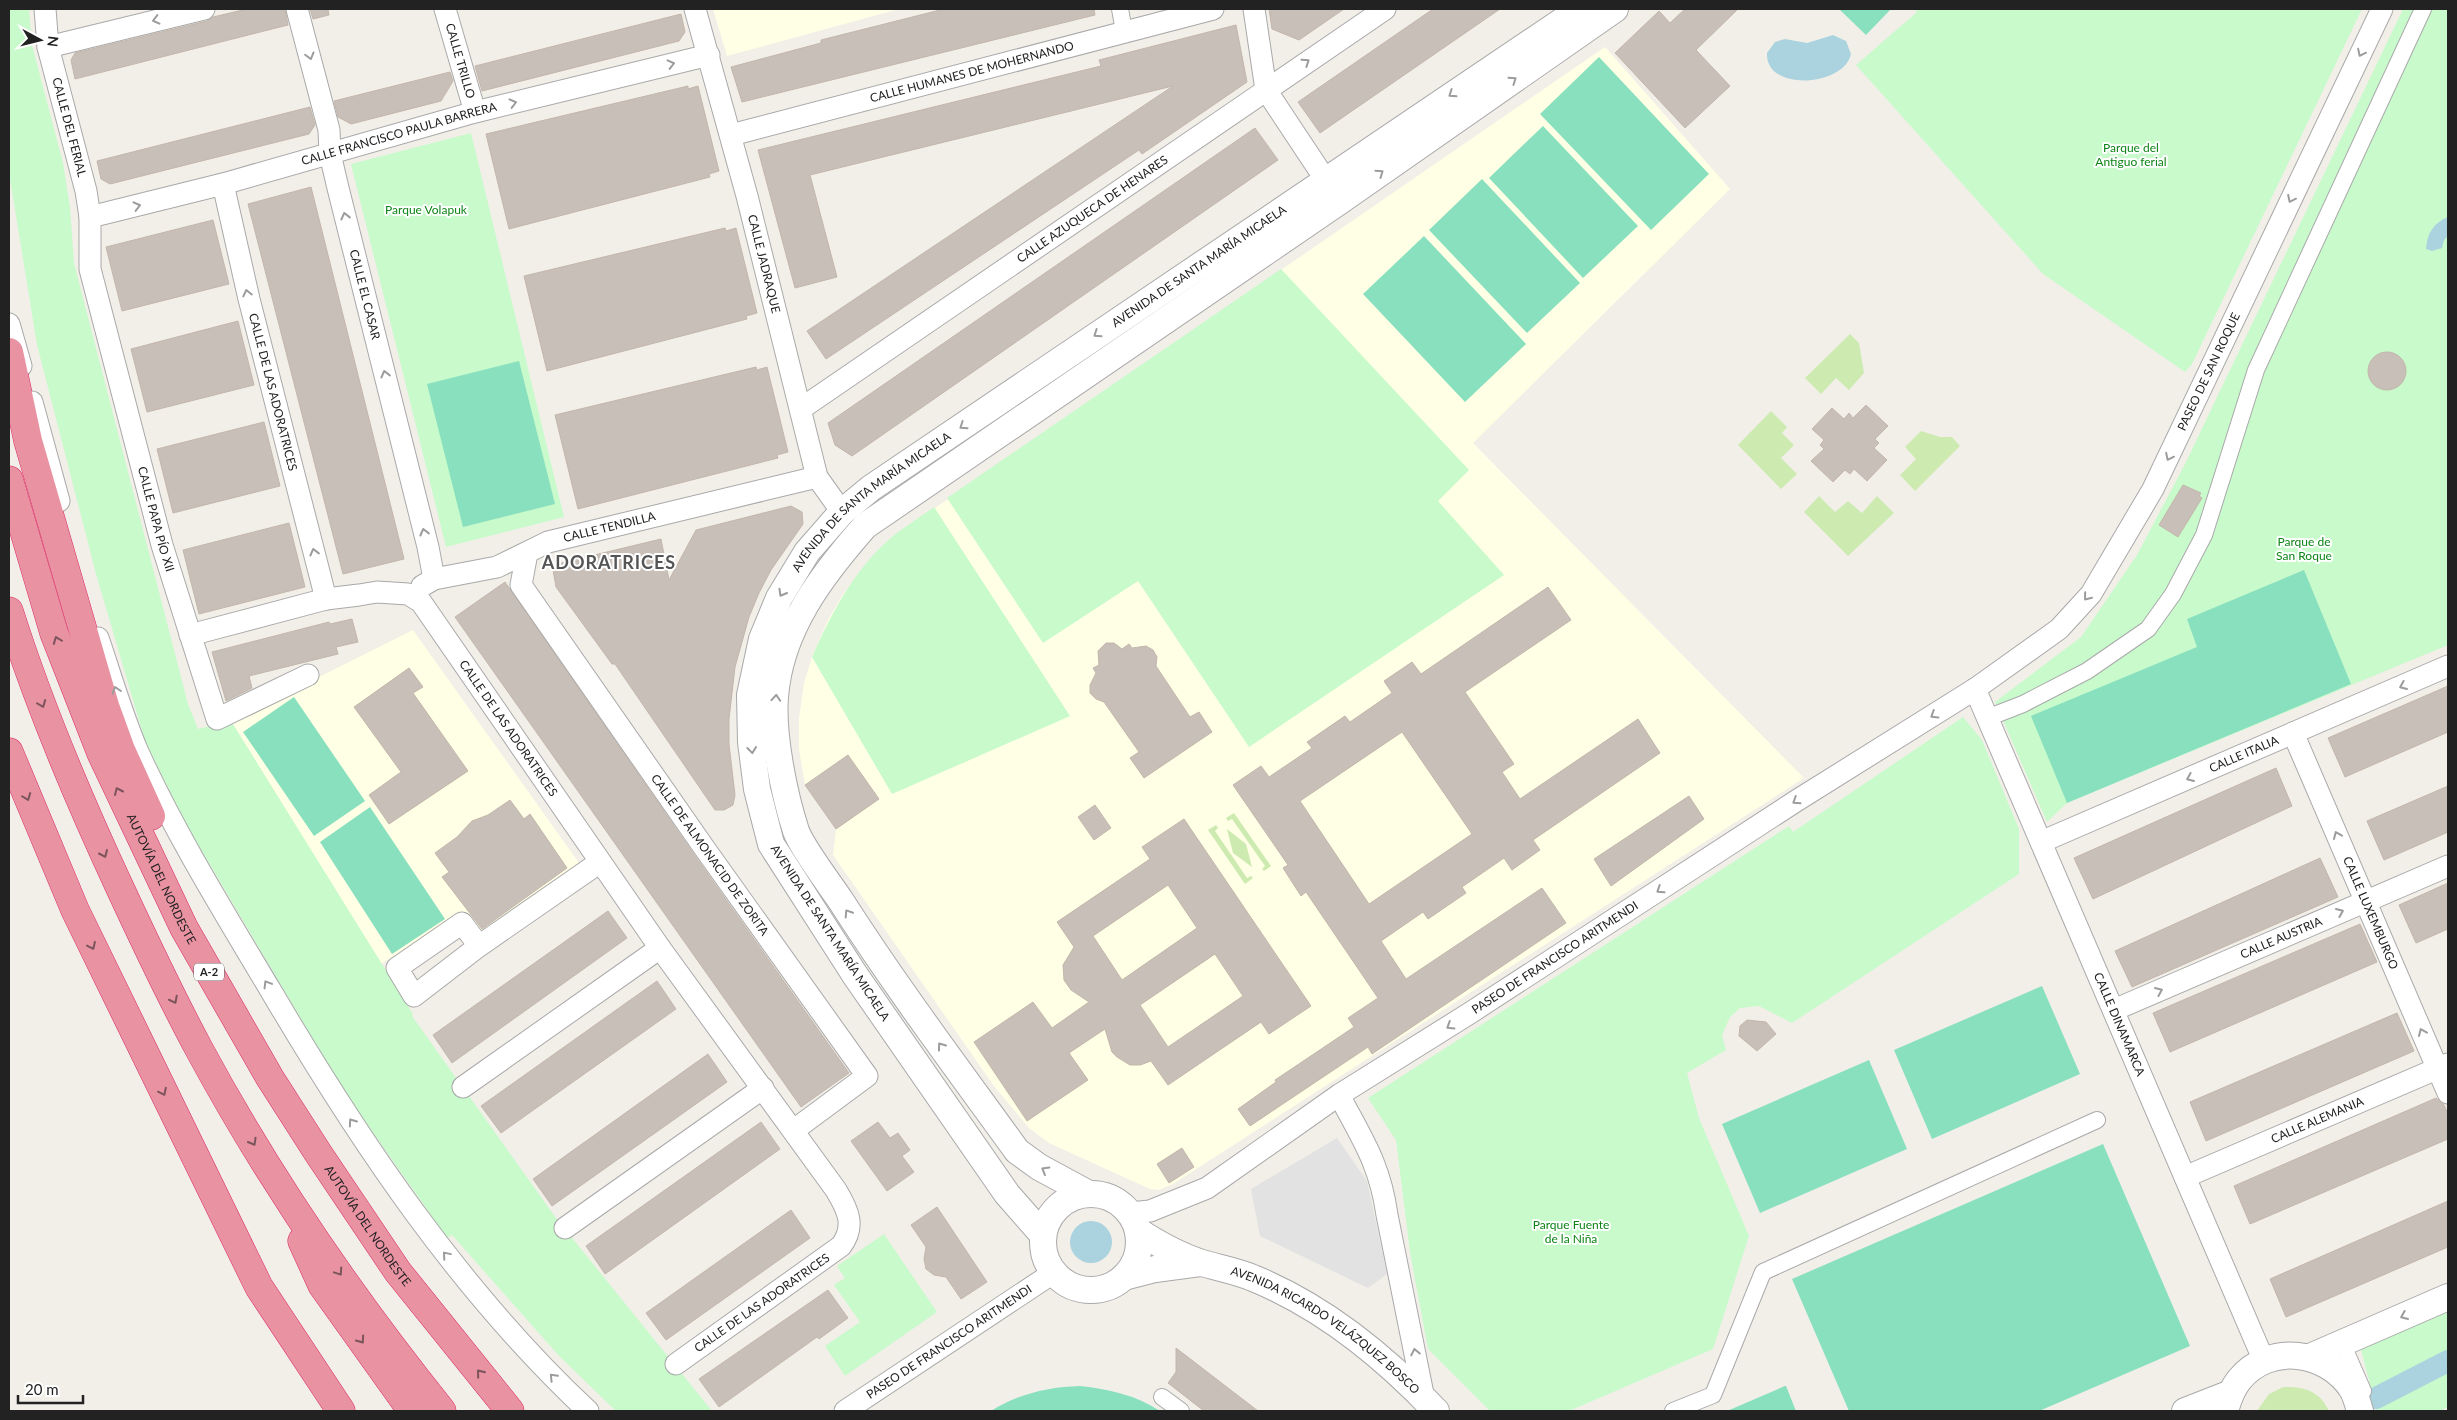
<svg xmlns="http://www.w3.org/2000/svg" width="2457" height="1420" viewBox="0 0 2457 1420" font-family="Lato,sans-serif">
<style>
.education{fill:#ffffe5}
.grass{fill:#cdebb0}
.park{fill:#c8facc}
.pitch{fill:#88e0be}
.parking{fill:#e2e2e2}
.water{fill:#aad3df}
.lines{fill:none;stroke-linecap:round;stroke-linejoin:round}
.canal{stroke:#aad3df;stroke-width:22}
.building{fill:#c7bfb8;stroke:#c4b6ab;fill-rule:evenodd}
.pedestrian-casing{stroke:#a9a9a9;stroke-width:18}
.minor-casing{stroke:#a9a9a9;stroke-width:23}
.tertiary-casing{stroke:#a9a9a9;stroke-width:28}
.motorway-casing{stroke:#dc2a67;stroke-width:29}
.pedestrian{stroke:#fff;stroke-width:16}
.minor{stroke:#fff;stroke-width:21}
.tertiary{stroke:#fff;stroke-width:26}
.motorway{stroke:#e892a2;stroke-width:28}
.oneway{stroke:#9c9c9c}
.oneway2{stroke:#7b545c}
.labels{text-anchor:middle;stroke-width:4;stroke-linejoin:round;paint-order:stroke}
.shield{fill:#fff;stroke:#646464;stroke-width:1}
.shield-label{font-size:11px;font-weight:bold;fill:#222}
.street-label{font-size:12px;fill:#222;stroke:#fff}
.park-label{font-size:12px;fill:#0c8416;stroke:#fff}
.district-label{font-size:18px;font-weight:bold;letter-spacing:1px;fill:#555;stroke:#fff}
</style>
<rect width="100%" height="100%" fill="#f2efe9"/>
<path class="education" d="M713 9H899L727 56Z
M1605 47 1730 189 1473 443 1804 778 1173 1184 1159 1190 1150 1189 1049 1143 1029 1128 994 1086 833 855 836 829 805 785 799 749V718L804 683 812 657 827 622 842 596 869 560 893 537Z
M413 630 579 863 479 933 462 911 381 964 231 721Z"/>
<path class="grass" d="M1850 334 1859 343 1864 373 1849 390 1836 378 1821 394 1805 378Z
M1771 411 1787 427 1782 433 1794 445 1781 458 1797 474 1781 489 1738 445Z
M1921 431 1940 437H1952L1960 446 1915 491 1900 475 1916 459 1905 447Z
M1819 496 1835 512 1848 501 1862 513 1877 496 1894 513 1848 556 1804 512Z
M1234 813 1271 866 1264 871 1262 869 1265 866 1232 819 1228 821 1226 818Z
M1216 825 1218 828 1215 831 1247 878 1251 876 1253 878 1245 884 1208 830Z
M1227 829 1246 844 1252 867 1233 853Z
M2283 1387C2304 1386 2320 1391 2329 1411H2257L2269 1394Z"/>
<path class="park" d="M9 9H29L32 45 63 163 70 207 74 263 188 704 198 729 231 721 413 1014 412 1016 556 1218 712 1411H616L560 1357 452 1235 447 1238 343 1090 187 826 145 741 96 574 37 345 9 173Z
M1914 9H2362L2192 364 2185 372 2043 274 1856 65 1917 12Z
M2403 9H2448V645L2067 803 2047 822 1995 702 2081 637 2137 555 2185 464Z
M471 133 564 517 446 547 351 164Z
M1281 269 1469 470 1438 501 1504 575 1249 747 1138 581 1043 643 947 498Z
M934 507 1070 716 892 794 812 657C832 612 855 568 893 536 906 526 920 517 934 507Z
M1963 717 1982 740 2019 829V874L1792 1023 1759 1006 1740 1008 1730 1017 1722 1035 1726 1050 1687 1073 1699 1118 1749 1236 1713 1349 1569 1411H1490L1428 1349 1410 1252 1396 1140 1368 1098 1789 826 1793 832Z
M884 1234 937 1312 845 1376 825 1346 860 1322 834 1285 845 1278 837 1266Z
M2448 1309V1407L2440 1411H2377L2360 1346Z"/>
<path class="pitch" d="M1839 9H1891L1866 35Z
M1599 57 1709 174 1651 230 1540 114Z
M1543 126 1638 226 1583 278 1489 178Z
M1482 179 1580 283 1527 333 1429 230Z
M1424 236 1526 344 1465 402 1363 294Z
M519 361 555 504 463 527 427 384Z
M2304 570 2351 684 2067 803 2031 716 2197 647 2187 619Z
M294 697 365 801 314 836 243 732Z
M370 807 445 919 392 954 320 842Z
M2042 986 2080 1074 1932 1139 1894 1050Z
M1869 1060 1907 1149 1760 1213 1722 1124Z
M2103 1144 2190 1346 2039 1411H1849L1792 1279Z
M1080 1386C1108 1389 1136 1395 1160 1411H991C1018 1394 1048 1387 1080 1386Z
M1786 1386 1796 1411H1727L1785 1386Z"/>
<path class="parking" d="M1337 1138 1367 1181 1387 1274 1368 1288 1260 1236 1251 1189Z"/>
<path class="water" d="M1833 35 1846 41 1851 54C1844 87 1765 92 1767 53L1775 42 1785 39 1807 43Z
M2448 217V236L2444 240 2442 248 2432 251 2426 249C2427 234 2433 223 2448 217Z
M1070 1242a21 21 0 1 1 42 0a21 21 0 1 1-42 0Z"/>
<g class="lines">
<path class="canal" d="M2376 1398 2448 1361"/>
</g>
<path class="building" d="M247 9H285L288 25 75 79 71 60 75 53 207 21 213 17Z
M310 9H328L329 15 313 19Z
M944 9H1094L1095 15 742 102 731 67 821 43V40Z
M1269 9H1344L1299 40 1272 29Z
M1433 9H1500L1320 133 1298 102Z
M1685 9H1738L1696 50 1730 86 1685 128 1615 53 1659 11 1670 23Z
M681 14 685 32 679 41 482 91 475 66Z
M1236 25 1247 82 1142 154 1139 150 826 359 807 331 1173 86 810 175 837 277 795 288 758 150 1101 66 1099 60Z
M450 72 453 81 441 101 351 124 338 117 334 101Z
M688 86V89L698 86 719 171 709 174 710 177 509 229 486 134Z
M310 107 315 125 309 134 110 184 101 179 97 161Z
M1255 128 1278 160 852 456 835 445 828 423Z
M311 187 404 559 343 574 248 204Z
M213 220 229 284 122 311 106 247Z
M725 228 726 231 736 228 757 313 746 316 747 319 547 371 524 276Z
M238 321 254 385 147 412 131 349Z
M2368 371a19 19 0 1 1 38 0a19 19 0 1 1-38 0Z
M756 367 757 370 767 367 788 452 777 455 778 458 578 509 555 415Z
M1866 405 1888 426 1875 439 1879 443 1874 448 1887 460 1867 481 1854 469 1850 474 1845 470 1833 482 1811 461 1824 449 1820 445 1824 440 1812 429 1832 408 1844 419 1849 413 1853 418Z
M264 422 280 486 173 513 157 449Z
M2183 485 2201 493 2199 496 2202 498 2178 537 2159 525Z
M791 506 802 512 803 524 771 570 759 593 749 617 735 667 729 719V744L735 795 733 805 724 810H715L615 664H612L556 587 553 570 557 564 661 539 669 580 696 530Z
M289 523 305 587 199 614 183 550Z
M505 582 695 856 849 1073 801 1107 455 617Z
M1548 587 1571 620 1465 692 1514 764 1502 772 1520 799 1638 719 1660 753 1533 840 1540 850 1512 870 1504 858 1462 887 1466 893 1428 919 1423 912 1381 941 1406 979 1542 888 1566 923 1372 1054 1368 1047 1250 1126 1238 1109 1276 1082 1275 1080 1354 1027 1348 1018 1378 998 1306 892 1301 896 1283 868 1288 865 1233 785 1261 766 1269 777 1312 748 1307 742 1345 716 1350 722 1392 693 1384 681 1412 662 1421 674ZM1402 732 1472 834 1369 904 1300 801Z
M352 619 358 642 336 647 338 654 249 676 252 688 226 701 212 652 329 622 330 624Z
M1106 643H1114L1122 649 1129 644 1132 648 1146 646 1153 650 1157 657 1156 666 1190 717 1199 712 1212 732 1144 778 1130 758 1139 752 1104 702 1096 699 1090 693V685L1096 673 1093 668 1099 665 1098 651Z
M409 668 423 687 413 693 468 771 389 824 369 795 401 772 354 707Z
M2448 686V732L2345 777 2328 738Z
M848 755 879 799 836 829 805 785Z
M2276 768 2292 806 2093 899 2074 858Z
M2448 786V832L2384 860 2367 821Z
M1689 796 1704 819 1611 886 1594 859Z
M510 800 524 819 530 814 567 868 482 929 442 877 449 872 435 853 457 837 472 821 488 815Z
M1095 805 1111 828 1094 840 1078 817Z
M1184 819 1311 1006 1269 1034 1261 1022 1168 1085 1151 1061 1140 1065H1130L1117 1057 1112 1052 1105 1029 1069 1053 1088 1080 1027 1121 974 1042 1033 1002 1052 1028 1089 1002 1071 990 1064 980 1063 965 1074 947 1057 922 1150 859 1142 847ZM1168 885 1197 928 1122 980 1093 936ZM1215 954 1243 996 1168 1047 1140 1005Z
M2320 858 2338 897 2132 987 2115 951Z
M2448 883V929L2416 943 2399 905Z
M608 911 627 938 452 1063 433 1035Z
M2360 924 2377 962 2170 1052 2153 1013Z
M657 981 676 1009 501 1133 481 1106Z
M2397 1013 2414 1051 2206 1141 2190 1102Z
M1747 1020 1766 1022 1776 1034 1757 1051 1739 1036 1740 1026Z
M708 1054 727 1082 552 1206 533 1179Z
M2436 1098 2444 1105 2448 1114V1139L2250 1224 2234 1186Z
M761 1122 780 1149 605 1274 586 1246Z
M878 1122 890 1138 898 1133 910 1150 902 1156 914 1172 887 1191 851 1141Z
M1182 1148 1194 1167 1169 1183 1157 1164Z
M2448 1201V1247L2286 1317 2270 1279Z
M937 1207 987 1282 961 1299 946 1277 934 1275 926 1269 924 1259 926 1247 911 1225Z
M791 1210 810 1238 666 1340 646 1313Z
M828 1290 848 1318 819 1339 817 1337 719 1407 699 1379Z
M1176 1348 1258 1411H1204L1168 1383 1176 1372Z"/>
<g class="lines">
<defs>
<path id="pedestrian" d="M1120 9 1124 31
M1987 718 2023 704 2087 671 2148 629 2173 594 2204 535 2256 370 2423 9
M2342 1343 2363 1391
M1162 1397 1181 1411
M1673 1411 1713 1395 1763 1272 2097 1120"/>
<g id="minor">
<path id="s1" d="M45 9 48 47 86 191 90 217V269L162 545 217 719 308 675"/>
<path id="s2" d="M297 9 329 130 330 154 338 188 428 547 434 579"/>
<path id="s3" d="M445 9 475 112"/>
<path id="s4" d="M695 9 747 196 817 477 842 512"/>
<path d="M1254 9 1266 90 1335 194"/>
<path d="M48 47 204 9"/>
<path id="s5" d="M731 135 1213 9"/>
<path id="s6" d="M223 184 249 299 326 599"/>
<path id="s7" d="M90 217 223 184 475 112 709 55"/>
<path d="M9 324 21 366"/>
<path d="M32 402 59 501"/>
<path id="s8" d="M802 408 1385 9"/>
<path id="s9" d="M527 553 521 585 705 849 867 1076 794 1130"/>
<path id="s10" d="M422 586 434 579 497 567 548 542 817 477"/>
<path id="s11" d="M190 635 326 599 359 595 377 592 408 594 421 602 660 948 836 1190C848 1210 856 1226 841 1246L676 1364"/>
<path d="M98 638C111 676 122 715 138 752 175 833 225 914 271 991 360 1142 459 1290 588 1411"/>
<path id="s12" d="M1975 689 2264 1361"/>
<path id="s13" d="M2293 733 2448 1093"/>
<path id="s14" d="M2041 842 2448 666"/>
<path d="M479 946 462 923 397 968 414 996 479 946 600 862"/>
<path id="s15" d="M2114 1010 2448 866"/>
<path d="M463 1087 660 948"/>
<path d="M1339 1095C1362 1139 1380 1164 1387 1215L1424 1399"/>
<path id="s16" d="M2185 1177 2448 1064"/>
<path id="s17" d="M1130 1213 1150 1211 1207 1188 1339 1095 1470 1013 1796 801 1975 689 2059 629 2091 594 2153 489 2382 9"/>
<path d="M565 1228 763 1088"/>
<path id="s18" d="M845 1411 1053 1273"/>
</g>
<g id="tertiary">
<path d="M1087 1193 1039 1167 1017 1151C957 1068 896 987 841 901 829 883 802 848 796 831 784 794 772 735 775 697 780 629 822 575 865 526L1340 201 1615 9"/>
<circle cx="1091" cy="1242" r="48"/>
<path id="s19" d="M1138 1231C1158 1244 1180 1256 1202 1263 1219 1268 1237 1271 1253 1278 1324 1307 1384 1356 1436 1411"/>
<path id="s20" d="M1043 1235 1007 1194 855 975 771 844 757 789 751 742 750 695 762 639 779 598 807 552 842 512 871 488 1580 9"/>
<path d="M1124 1277 1155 1269 1200 1263"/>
<path d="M2310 1357 2448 1297"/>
<path d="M2185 1411 2231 1393"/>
<path d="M2225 1411C2228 1400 2232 1389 2239 1380 2270 1342 2327 1351 2352 1389 2356 1396 2358 1404 2360 1411"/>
</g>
<g id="motorway">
<path d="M9 352 28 441 105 706 121 750 151 816"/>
<path id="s21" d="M9 480 54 633 101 753 184 928 270 1078 318 1153 398 1272 510 1411"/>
<path d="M9 611C39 706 78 798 120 888 145 942 171 997 199 1049 268 1177 351 1298 442 1411"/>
<path d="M9 752 75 910 259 1287 341 1411"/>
<path d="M302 1241 322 1285 412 1411"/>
</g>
</defs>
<use href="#pedestrian" class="pedestrian-casing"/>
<use href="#minor" class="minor-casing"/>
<use href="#tertiary" class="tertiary-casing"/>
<use href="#motorway" class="motorway-casing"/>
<use href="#pedestrian" class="pedestrian"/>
<use href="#minor" class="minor"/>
<use href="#tertiary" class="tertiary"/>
<use href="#motorway" class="motorway"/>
</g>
<defs><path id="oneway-chevron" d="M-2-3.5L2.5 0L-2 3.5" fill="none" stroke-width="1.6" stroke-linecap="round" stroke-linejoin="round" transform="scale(1.25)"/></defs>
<g class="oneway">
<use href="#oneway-chevron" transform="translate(156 20) rotate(166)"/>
<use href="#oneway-chevron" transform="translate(2361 53) rotate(116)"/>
<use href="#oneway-chevron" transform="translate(310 56) rotate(75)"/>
<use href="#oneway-chevron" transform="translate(1306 62) rotate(-34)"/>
<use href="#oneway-chevron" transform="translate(671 64) rotate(-14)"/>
<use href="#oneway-chevron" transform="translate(1513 80) rotate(-35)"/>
<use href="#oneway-chevron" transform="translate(1452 94) rotate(146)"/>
<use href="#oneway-chevron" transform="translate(513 103) rotate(-14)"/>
<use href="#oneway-chevron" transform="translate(1380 173) rotate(-35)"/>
<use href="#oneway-chevron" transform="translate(2291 199) rotate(116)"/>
<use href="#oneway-chevron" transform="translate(137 206) rotate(-14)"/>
<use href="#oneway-chevron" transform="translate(345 216) rotate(-104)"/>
<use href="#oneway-chevron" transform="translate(247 293) rotate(-103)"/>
<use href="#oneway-chevron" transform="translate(1097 334) rotate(146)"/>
<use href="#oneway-chevron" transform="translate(385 374) rotate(-104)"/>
<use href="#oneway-chevron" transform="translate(963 426) rotate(146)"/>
<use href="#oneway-chevron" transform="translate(2169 457) rotate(116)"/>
<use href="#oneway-chevron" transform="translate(424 532) rotate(-104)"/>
<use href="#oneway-chevron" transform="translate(314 552) rotate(-104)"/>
<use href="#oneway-chevron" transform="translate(782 593) rotate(120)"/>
<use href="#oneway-chevron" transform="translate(2087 597) rotate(129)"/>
<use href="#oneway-chevron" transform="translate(2403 686) rotate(157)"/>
<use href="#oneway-chevron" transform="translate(116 690) rotate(-108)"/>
<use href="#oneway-chevron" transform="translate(776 698) rotate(-86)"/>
<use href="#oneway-chevron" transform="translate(1934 715) rotate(148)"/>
<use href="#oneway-chevron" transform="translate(752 750) rotate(83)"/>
<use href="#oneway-chevron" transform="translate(2190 778) rotate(157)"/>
<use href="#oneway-chevron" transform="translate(1796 801) rotate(147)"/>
<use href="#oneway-chevron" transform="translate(2337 835) rotate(-113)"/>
<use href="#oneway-chevron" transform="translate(1660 890) rotate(147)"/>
<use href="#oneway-chevron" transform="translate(2340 912) rotate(-23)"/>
<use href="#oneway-chevron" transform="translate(848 913) rotate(-123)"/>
<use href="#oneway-chevron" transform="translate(267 984) rotate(-121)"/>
<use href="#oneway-chevron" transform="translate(2159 991) rotate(-23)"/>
<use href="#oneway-chevron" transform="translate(1450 1026) rotate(148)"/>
<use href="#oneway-chevron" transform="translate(2422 1032) rotate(-113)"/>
<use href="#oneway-chevron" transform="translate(941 1046) rotate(-126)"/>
<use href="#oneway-chevron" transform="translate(352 1122) rotate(-125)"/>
<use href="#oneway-chevron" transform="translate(1045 1170) rotate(-150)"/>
<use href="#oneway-chevron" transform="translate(446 1255) rotate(-130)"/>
<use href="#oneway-chevron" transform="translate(2404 1316) rotate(157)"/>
<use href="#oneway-chevron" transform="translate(1415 1352) rotate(-102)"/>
<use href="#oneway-chevron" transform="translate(553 1377) rotate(-134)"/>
</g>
<g class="oneway2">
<use href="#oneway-chevron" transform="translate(57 640) rotate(-111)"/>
<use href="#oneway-chevron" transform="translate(42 704) rotate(69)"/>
<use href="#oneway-chevron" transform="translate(118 791) rotate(-114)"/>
<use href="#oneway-chevron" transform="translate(27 797) rotate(69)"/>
<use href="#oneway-chevron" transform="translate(104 854) rotate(66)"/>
<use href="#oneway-chevron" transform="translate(92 946) rotate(65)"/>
<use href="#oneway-chevron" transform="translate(174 1000) rotate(63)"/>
<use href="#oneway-chevron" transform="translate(163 1092) rotate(64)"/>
<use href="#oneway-chevron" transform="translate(253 1142) rotate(60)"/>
<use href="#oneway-chevron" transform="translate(339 1272) rotate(56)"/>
<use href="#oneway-chevron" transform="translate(361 1340) rotate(55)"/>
<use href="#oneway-chevron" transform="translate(480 1373) rotate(-129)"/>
</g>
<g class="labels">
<rect class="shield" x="194" y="963.5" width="30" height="17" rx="4"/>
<g class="shield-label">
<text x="209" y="976">A-2</text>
</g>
<g class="street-label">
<text dy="4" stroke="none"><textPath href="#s3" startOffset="54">CALLE TRILLO</textPath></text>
<text dy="4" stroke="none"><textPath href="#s5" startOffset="249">CALLE HUMANES DE MOHERNANDO</textPath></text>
<text dy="4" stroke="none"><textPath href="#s1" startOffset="121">CALLE DEL FERIAL</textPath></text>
<text dy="4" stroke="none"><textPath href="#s7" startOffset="320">CALLE FRANCISCO PAULA BARRERA</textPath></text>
<text dy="4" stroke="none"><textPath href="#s8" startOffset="352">CALLE AZUQUECA DE HENARES</textPath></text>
<text dy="4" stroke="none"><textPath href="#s4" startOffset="264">CALLE JADRAQUE</textPath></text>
<text dy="4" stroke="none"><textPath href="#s20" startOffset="1270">AVENIDA DE SANTA MARÍA MICAELA</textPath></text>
<text dy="4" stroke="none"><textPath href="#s2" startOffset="294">CALLE EL CASAR</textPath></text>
<text dy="4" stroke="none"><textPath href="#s17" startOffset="1400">PASEO DE SAN ROQUE</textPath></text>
<text dy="4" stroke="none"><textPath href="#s6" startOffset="214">CALLE DE LAS ADORATRICES</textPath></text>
<text dy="4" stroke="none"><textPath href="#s20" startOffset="865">AVENIDA DE SANTA MARÍA MICAELA</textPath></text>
<text dy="4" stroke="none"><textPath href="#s1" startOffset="524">CALLE PAPA PÍO XII</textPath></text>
<text dy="4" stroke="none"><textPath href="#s10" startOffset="198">CALLE TENDILLA</textPath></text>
<text dy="4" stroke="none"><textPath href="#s11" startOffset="392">CALLE DE LAS ADORATRICES</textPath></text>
<text dy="4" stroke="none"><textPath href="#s14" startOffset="221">CALLE ITALIA</textPath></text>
<text dy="4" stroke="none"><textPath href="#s9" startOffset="362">CALLE DE ALMONACID DE ZORITA</textPath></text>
<text dy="4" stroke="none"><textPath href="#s21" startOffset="428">AUTOVÍA DEL NORDESTE</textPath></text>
<text dy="4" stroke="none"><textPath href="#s13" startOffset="196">CALLE LUXEMBURGO</textPath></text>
<text transform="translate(830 933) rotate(57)" y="4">AVENIDA DE SANTA MARÍA MICAELA</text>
<text dy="4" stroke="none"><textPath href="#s15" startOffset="182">CALLE AUSTRIA</textPath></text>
<text dy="4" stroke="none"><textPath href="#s17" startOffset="499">PASEO DE FRANCISCO ARITMENDI</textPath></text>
<text dy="4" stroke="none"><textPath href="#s12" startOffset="365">CALLE DINAMARCA</textPath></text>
<text dy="4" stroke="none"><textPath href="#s16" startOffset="144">CALLE ALEMANIA</textPath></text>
<text dy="4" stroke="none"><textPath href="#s21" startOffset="832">AUTOVÍA DEL NORDESTE</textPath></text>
<text transform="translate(762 1303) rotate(-35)" y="4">CALLE DE LAS ADORATRICES</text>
<text dy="4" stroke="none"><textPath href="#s19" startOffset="214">AVENIDA RICARDO VELÁZQUEZ BOSCO</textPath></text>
<text dy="4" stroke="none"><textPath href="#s18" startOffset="125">PASEO DE FRANCISCO ARITMENDI</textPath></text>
</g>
<g class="park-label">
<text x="2131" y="152">Parque del<tspan x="2131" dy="14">Antiguo ferial</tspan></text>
<text x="426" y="214">Parque Volapuk</text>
<text x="2304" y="546">Parque de<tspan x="2304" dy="14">San Roque</tspan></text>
<text x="1571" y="1229">Parque Fuente<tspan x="1571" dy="14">de la Niña</tspan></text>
</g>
<g class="district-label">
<text x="609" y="569">ADORATRICES</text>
</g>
</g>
<rect width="2457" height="1420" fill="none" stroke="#222222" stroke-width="20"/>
<g transform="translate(40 40) rotate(97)" stroke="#ffffff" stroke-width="4" paint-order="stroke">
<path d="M0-4L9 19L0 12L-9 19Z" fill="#222222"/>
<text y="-8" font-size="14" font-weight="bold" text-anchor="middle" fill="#222222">N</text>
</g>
<path d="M18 1395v8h65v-8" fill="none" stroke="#222222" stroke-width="2.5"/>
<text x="25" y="1395" font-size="15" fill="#222222" stroke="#ffffff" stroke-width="4" paint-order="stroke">20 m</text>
</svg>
